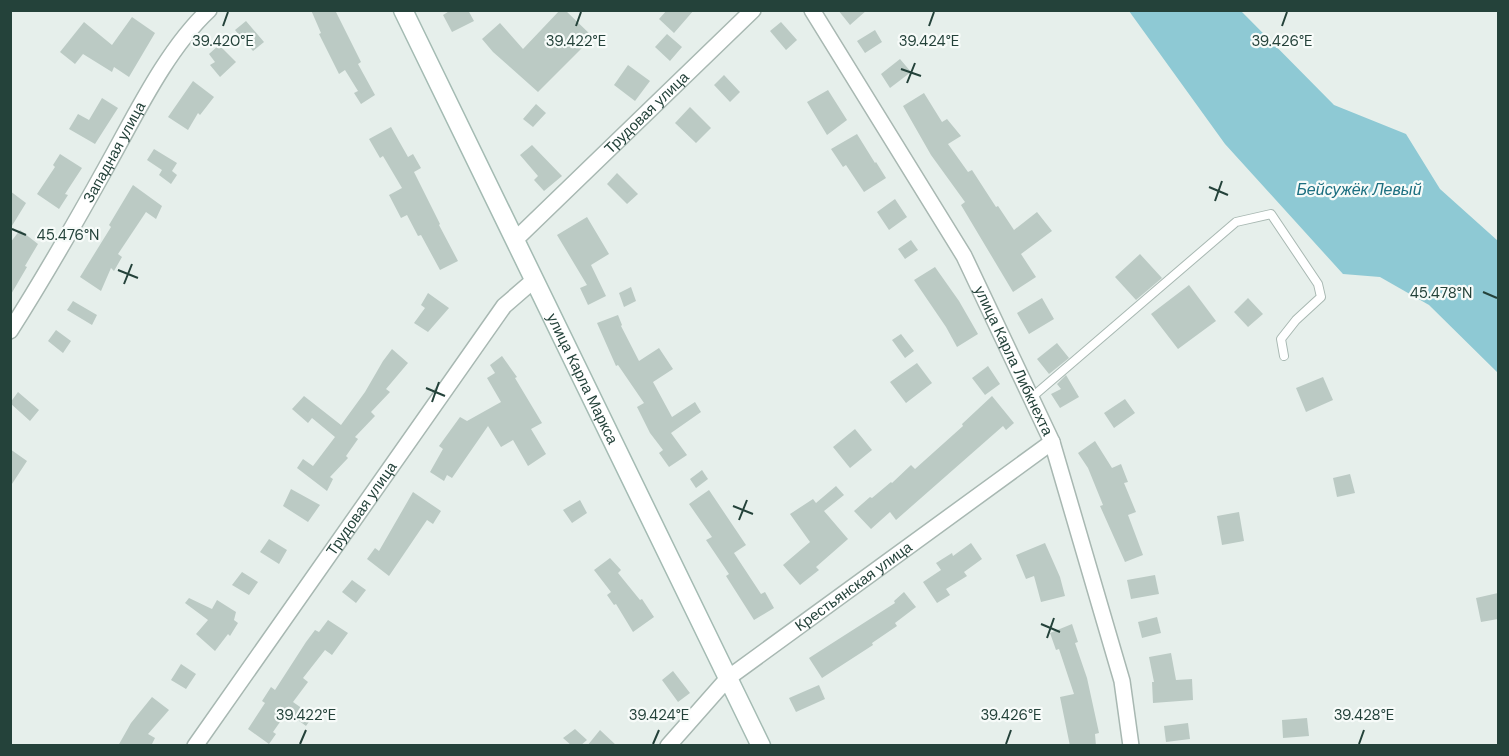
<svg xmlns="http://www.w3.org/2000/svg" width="1509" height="756" viewBox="0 0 1509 756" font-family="'DM Sans',sans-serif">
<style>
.water{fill:#8ec9d4}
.building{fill:#bbcac4}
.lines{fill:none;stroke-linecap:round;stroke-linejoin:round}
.lane-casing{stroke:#a8b8b2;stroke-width:10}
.street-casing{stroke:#a8b8b2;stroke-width:18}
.secondary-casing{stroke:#a4bbb3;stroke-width:21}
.lane{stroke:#fff;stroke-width:8}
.street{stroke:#fff;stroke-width:15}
.secondary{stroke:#fff;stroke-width:18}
.ticks{fill:none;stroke:#24423a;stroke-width:2}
.labels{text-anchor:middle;stroke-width:4.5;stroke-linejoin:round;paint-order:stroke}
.street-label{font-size:15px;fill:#24423a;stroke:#f7fbf9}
.water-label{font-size:16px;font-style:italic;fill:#1c6f80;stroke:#f7fbf9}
.ticks-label{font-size:15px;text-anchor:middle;fill:#24423a;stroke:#f7fbf9;stroke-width:4.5;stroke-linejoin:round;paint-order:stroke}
</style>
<rect width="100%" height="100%" fill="#e6efeb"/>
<path class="water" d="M1129 11H1241L1334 105 1406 134 1440 189 1498 241V373L1429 305 1380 277 1343 274 1225 144Z"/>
<path class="building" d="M311 10H335L361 62 358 64 375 95 361 104 354 93 358 91 345 70 339 74 319 34 321 33Z
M451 10H468L474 21 452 32 443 15Z
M560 10H565L593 37 538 92 493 52 482 39 500 23 523 49Z
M667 10H694L674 33 659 19Z
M838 10H867L850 25Z
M132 17 155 33 129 77 114 67 112 72 83 54 75 64 60 52 84 22 112 45Z
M246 21 264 42 253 51 235 30Z
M781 22 797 40 786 50 770 31Z
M875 30 882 42 865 53 857 41Z
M667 34 682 47 670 61 655 47Z
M219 45 236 62 220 77 210 65 215 62 209 54Z
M900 59 911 72 890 88 881 74Z
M628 65 650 81 635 101 614 85Z
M724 75 740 92 730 102 714 85Z
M193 81 214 97 200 115 198 113 188 130 168 117Z
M828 90 847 120 827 135 807 102Z
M924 93 942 122 947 119 961 136 948 144 968 172 972 170 996 207 998 206 1014 230 1037 212 1052 231 1021 254 1036 277 1013 292 961 205 965 202 931 155 903 106Z
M102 98 118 108 95 144 69 129 78 114 89 120Z
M536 104 546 113 533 127 523 119Z
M690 107 711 128 696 143 675 123Z
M391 127 408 157 413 154 421 168 414 172 440 224 439 225 458 261 440 270 421 235 418 236 407 215 401 218 389 195 402 188 383 156 380 158 369 139Z
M857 134 875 163 876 162 886 178 864 192 846 165 843 167 831 149Z
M532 145 562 176 544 191 534 180 538 176 520 155Z
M154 149 177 163 172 171 177 175 171 184 159 175 162 170 147 160Z
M60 154 82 168 65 194 68 195 59 209 37 194 55 167 53 165Z
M617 173 638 194 627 204 607 184Z
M133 185 162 206 156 219 146 212 118 254 122 257 114 271 111 268 101 291 80 277 111 227 109 225Z
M10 191 26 203 10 229Z
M895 199 907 217 889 230 877 212Z
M587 217 609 254 591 265 606 296 588 305 580 288 587 285 557 235Z
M20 230 38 244 25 266 27 267 10 296V243Z
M911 240 918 250 905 259 898 249Z
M1140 254 1162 278 1136 300 1115 277Z
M935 267 959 301 978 334 957 347 946 327 914 280Z
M1189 285 1216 321 1178 349 1151 314Z
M631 287 636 301 624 307 619 293Z
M428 293 449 308 428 332 414 323 425 308 421 305Z
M1042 298 1054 319 1029 334 1017 313Z
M1248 298 1263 314 1248 327 1234 312Z
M73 301 97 315 92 325 67 310Z
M618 315 622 325 621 326 639 361 659 348 673 369 653 382 672 417 695 402 701 412 671 433 687 455 669 467 659 453 663 450 650 433 637 407 644 403 618 365 616 366 597 323Z
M56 330 71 341 63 353 48 341Z
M901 334 914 351 905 358 892 340Z
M1057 343 1069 358 1049 374 1037 359Z
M392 349 408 363 386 389 390 392 371 412 375 416 355 437 358 439 346 456 348 458 330 477 333 479 327 491 297 468 303 459 313 466 335 437 312 418 308 423 292 409 304 396 341 425 365 392 383 361Z
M502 356 517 377 515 378 542 423 531 429 546 454 528 466 513 440 501 447 488 426 452 478 447 475 444 481 430 472 443 449 439 446 460 417 467 421 501 402 487 378 495 373 490 365Z
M917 363 932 383 906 403 890 382Z
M988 366 1000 384 985 395 972 378Z
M1066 375 1079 397 1060 408 1051 394 1061 389 1057 384Z
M1323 377 1333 400 1306 412 1296 388Z
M18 392 39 410 30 421 10 403Z
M992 396 1014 423 1006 430 1003 426 896 520 890 512 871 529 854 511 870 497 872 498 891 482 892 483 911 465 915 469 963 426 962 424Z
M1125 399 1135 413 1114 428 1104 413Z
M855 429 872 450 850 468 833 447Z
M1095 441 1112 468 1121 464 1128 482 1124 483 1136 512 1128 515 1143 555 1125 562 1100 506 1103 505 1088 468 1078 453Z
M10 449 27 461 10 487Z
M702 470 708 479 696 488 690 479Z
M1350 474 1355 493 1337 497 1333 478Z
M836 486 844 495 824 511 848 539 816 567 819 570 800 585 783 565 810 542 790 514 813 499 816 503Z
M291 489 320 505 308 522 283 506Z
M709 490 746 545 734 553 761 594 765 592 774 608 754 620 726 576 729 574 706 540 712 537 689 504Z
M413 492 441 511 433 524 427 520 389 576 367 559 375 548 379 551Z
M580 500 587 513 572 523 563 510Z
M1239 512 1244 541 1222 545 1217 516Z
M269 539 287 550 279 564 260 552Z
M971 543 982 559 964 572 967 576 946 589 950 595 937 603 923 582 941 570 936 563 952 553 953 556Z
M1045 543 1060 577 1065 596 1041 602 1034 576 1026 579 1016 555Z
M610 558 621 570 618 573 640 600 642 599 654 617 633 632 616 604 614 605 607 595 611 592 594 570Z
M242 572 258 582 249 595 232 585Z
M1155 575 1159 594 1131 599 1127 580Z
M352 580 366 590 356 603 342 592Z
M904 592 916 607 895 623 897 626 872 643 873 645 822 678 809 658 895 603 894 601Z
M1498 593V619L1481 622 1476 598Z
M189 598 212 609 217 600 236 612 234 620 238 623 230 636 228 634 215 651 196 634 208 620 185 603Z
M1157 617 1161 633 1142 638 1138 622Z
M328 620 348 633 332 655 325 650 303 678 308 682 293 702 313 716 306 726 287 712 273 732 276 734 269 744 248 729 265 703 262 701 271 687 275 690 306 642 315 630 319 632Z
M1072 624 1078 642 1075 643 1087 678 1099 733 1095 734 1096 746H1070L1060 697 1074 694 1059 649 1056 650 1050 633Z
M1171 653 1176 680 1192 679 1193 700 1153 703 1152 682H1154L1149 657Z
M181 664 196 674 186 689 171 680Z
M673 671 690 693 678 702 662 680Z
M819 685 825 699 796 712 789 698Z
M152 697 169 710 148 734 155 738 151 746H118L131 723Z
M1307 718 1309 736 1283 738 1282 720Z
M1188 723 1190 739 1166 742 1164 726Z
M575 729 587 740 580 746H572L563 738Z
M600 730 617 746H587Z"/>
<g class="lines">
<defs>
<path id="lane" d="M1031 398 1236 222 1271 214 1318 284 1321 297 1296 320 1281 339 1284 356"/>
<g id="street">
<path id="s1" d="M812 10 964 256 1052 442 1122 681 1131 746"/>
<path id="s2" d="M515 240 753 10"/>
<path id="s3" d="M10 331C45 276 77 220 108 164 136 114 167 49 209 10"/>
<path id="s4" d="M195 746 504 306 534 280"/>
<path id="s5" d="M668 746 728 678 1052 442"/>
</g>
<g id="secondary">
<path id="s6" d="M403 10 761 746"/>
</g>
</defs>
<use href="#lane" class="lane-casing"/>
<use href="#street" class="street-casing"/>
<use href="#secondary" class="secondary-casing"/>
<use href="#lane" class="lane"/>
<use href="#street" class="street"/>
<use href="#secondary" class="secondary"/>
</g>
<path class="ticks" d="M223 26 228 12M576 26 581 12M929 26 934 12M1282 26 1287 12M901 69 921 76M907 83 915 63M1209 187 1228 195M1215 201 1222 181M12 229 26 235M118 270 138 278M124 284 132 264M1483 292 1497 298M426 388 445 396M432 402 439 382M733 506 753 514M739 520 747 500M1041 624 1060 632M1047 638 1054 618M300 744 306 730M653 744 659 730M1006 744 1011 730M1359 744 1364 730"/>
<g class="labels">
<g class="street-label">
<text dy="5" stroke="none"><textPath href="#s2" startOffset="183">Трудовая улица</textPath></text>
<text dy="5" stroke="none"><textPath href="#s3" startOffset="207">Западная улица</textPath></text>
<text dy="5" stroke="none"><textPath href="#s1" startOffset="405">улица Карла Либкнехта</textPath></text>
<text dy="5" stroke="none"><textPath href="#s6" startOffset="410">улица Карла Маркса</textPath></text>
<text dy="5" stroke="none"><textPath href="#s4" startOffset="290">Трудовая улица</textPath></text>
<text dy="5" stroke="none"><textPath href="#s5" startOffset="246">Крестьянская улица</textPath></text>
</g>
<g class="water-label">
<text x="1359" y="195">Бейсужёк Левый</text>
</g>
</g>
<g class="ticks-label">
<text x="223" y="46">39.420°E</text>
<text x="576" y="46">39.422°E</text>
<text x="929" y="46">39.424°E</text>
<text x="1282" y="46">39.426°E</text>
<text x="68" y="240">45.476°N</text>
<text x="1441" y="298">45.478°N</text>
<text x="306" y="720">39.422°E</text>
<text x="659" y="720">39.424°E</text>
<text x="1011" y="720">39.426°E</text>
<text x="1364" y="720">39.428°E</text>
</g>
<rect width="1509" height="756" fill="none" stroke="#24423a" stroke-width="24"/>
</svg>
